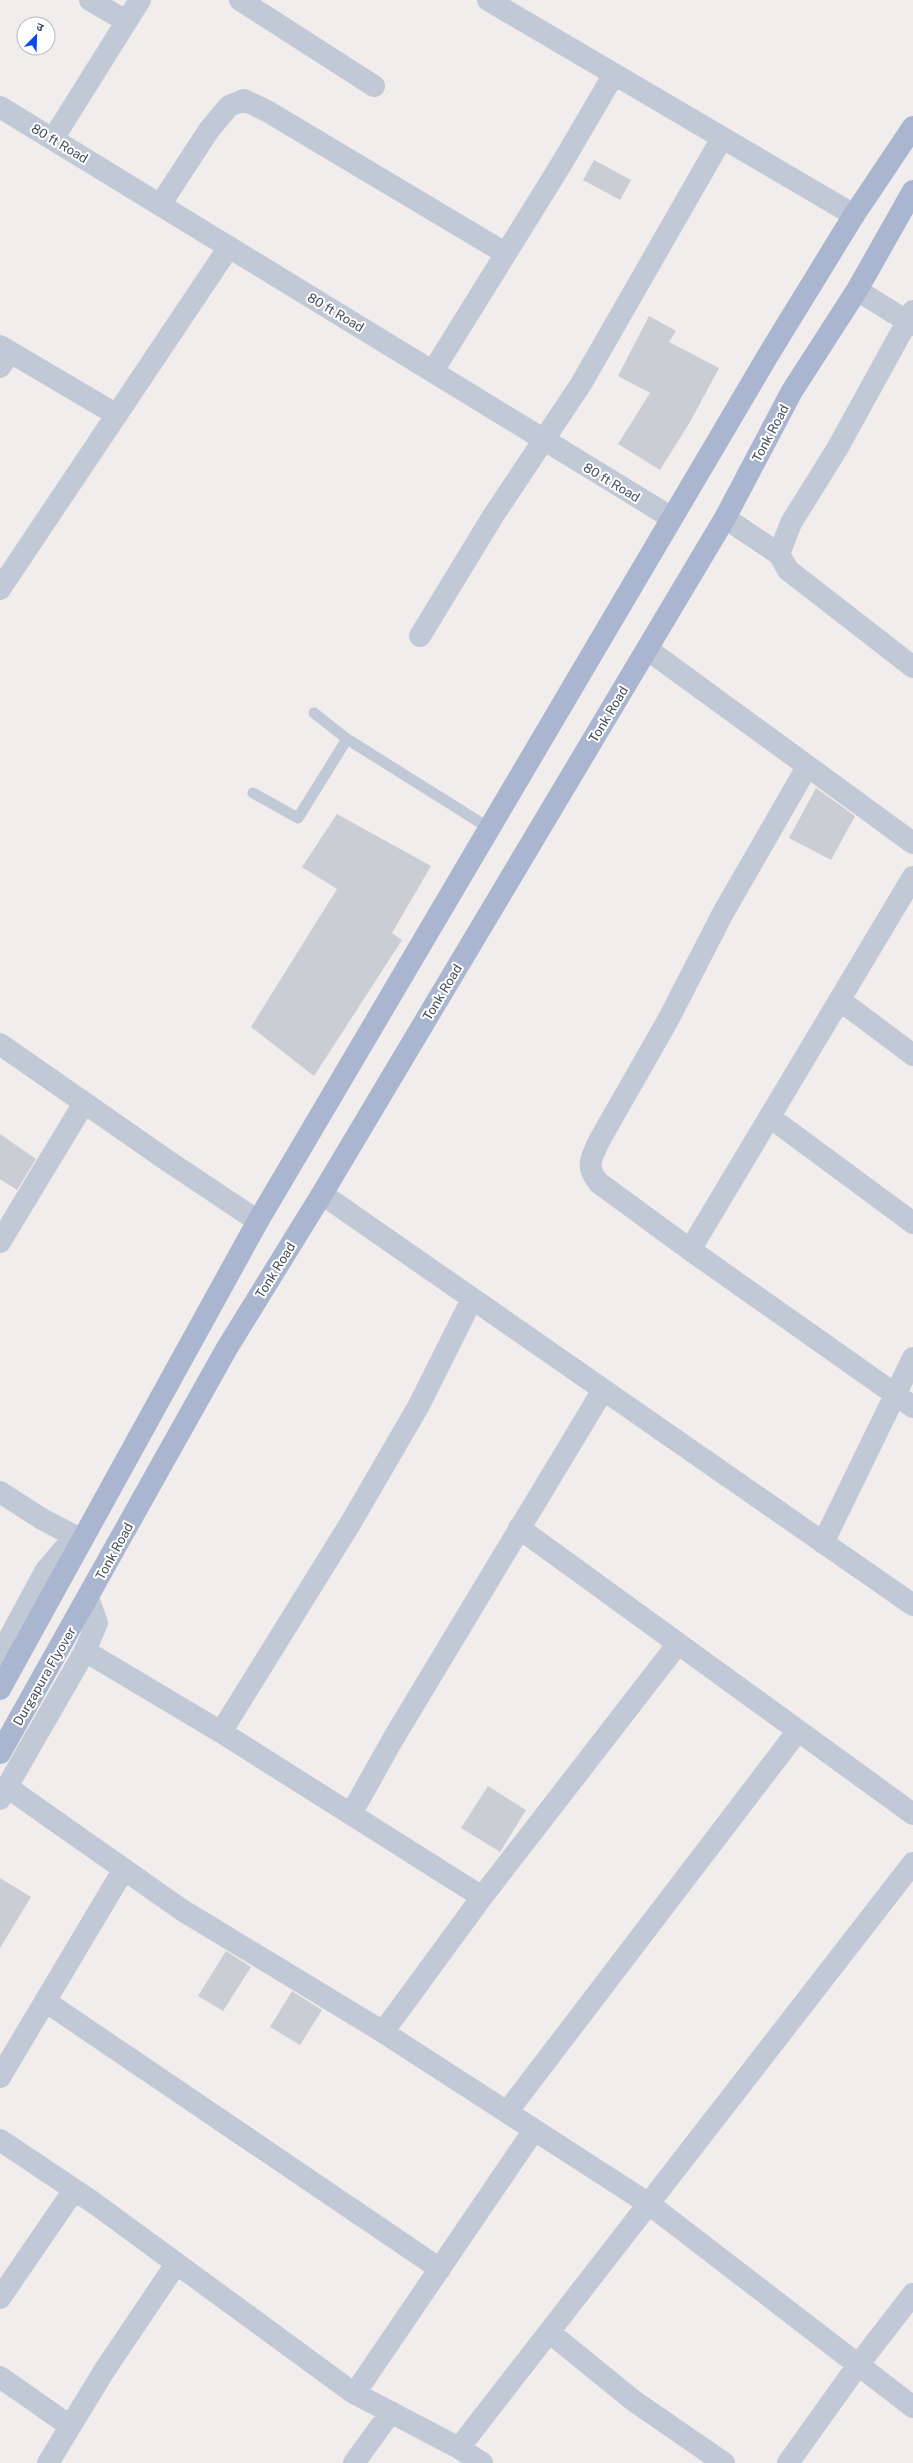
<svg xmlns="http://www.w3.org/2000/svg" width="913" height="2463" viewBox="0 0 913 2463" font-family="'Public Sans','Noto Sans Devanagari',sans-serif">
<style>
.building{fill:#cbcdd5}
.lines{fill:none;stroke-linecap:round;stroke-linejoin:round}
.service{stroke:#c2c9d6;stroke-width:11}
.minor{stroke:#c2c9d6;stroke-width:22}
.tertiary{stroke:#c2c9d6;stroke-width:22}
.primary{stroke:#aab6cf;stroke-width:22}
.labels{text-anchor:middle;stroke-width:4;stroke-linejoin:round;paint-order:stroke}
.street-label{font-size:13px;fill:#444c5c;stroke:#fff}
</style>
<rect width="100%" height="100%" fill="#f0edec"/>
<path class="building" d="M594 160 631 180 620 200 583 180Z
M649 316 676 331 669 342 719 368 690 422 660 470 618 444 650 393 618 376Z
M816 788 855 816 831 860 789 838Z
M337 814 431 866 392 933 402 940 314 1076 251 1027 337 889 302 867Z
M0 1134 36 1159 17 1190 0 1179Z
M488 1786 526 1810 500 1852 461 1828Z
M0 1878 31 1897 0 1948Z
M226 1951 251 1967 223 2011 198 1996Z
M292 1991 322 2010 300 2045 270 2027Z"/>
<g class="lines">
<path class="service" d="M314 713 347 739
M253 793 298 818 347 739 489 828"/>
<path class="minor" d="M90 0 126 21
M240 0 374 86
M488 0 854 215
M53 139 140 0
M160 205 209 130 229 106 244 100 267 111 505 253
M857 290 913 325
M913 311 837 449 791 523 779 554 788 570 913 667
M0 346 117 415
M0 367 10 352
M433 371 562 163 614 74
M725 518 779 554
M0 589 229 247
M420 636 493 516 581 384 722 138
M807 767 723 913 668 1020 599 1141C591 1159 585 1166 599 1183L696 1254 913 1407
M841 1001 913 1055
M0 1044 168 1161 258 1221
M771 1118 913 1223
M322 1194 913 1605
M0 1242 84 1103
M690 1250 913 877
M519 1528 913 1814
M823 1543 913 1358
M85 1651 221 1732 482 1897
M221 1732 350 1524 418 1407 472 1299
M7 1787 182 1910 383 2032 649 2204 913 2407
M351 1814 393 1739 603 1390
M45 2001 440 2269
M383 2032 482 1897 677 1645
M0 2077 124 1869
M507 2112 797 1732
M0 2140 94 2203 352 2392 459 2448
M0 2298 74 2190
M549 2332 634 2401 724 2463
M0 2377 70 2426
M355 2393 534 2130
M48 2463 104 2371 176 2264
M354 2463 391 2412
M482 2463 459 2448 913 1863
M788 2463 858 2365 913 2294"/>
<path class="tertiary" d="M0 107 672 518
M647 649 913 843
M0 1492 42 1519 82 1540
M0 1655 46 1570 63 1550 82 1540
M0 1799 85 1651 97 1623 88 1598"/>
<path class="primary" d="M0 1689 258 1221 767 357 854 215 913 127
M0 1753 227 1348 322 1194 725 518 792 391 857 290 913 191"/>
</g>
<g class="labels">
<g class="street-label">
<text transform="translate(60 143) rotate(31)" y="5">80 ft Road</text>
<text transform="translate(336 312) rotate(31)" y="5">80 ft Road</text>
<text transform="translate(770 433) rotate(-62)" y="5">Tonk Road</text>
<text transform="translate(612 482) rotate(31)" y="5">80 ft Road</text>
<text transform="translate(608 714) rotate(-59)" y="5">Tonk Road</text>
<text transform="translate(442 992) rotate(-59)" y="5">Tonk Road</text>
<text transform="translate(275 1270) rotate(-58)" y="5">Tonk Road</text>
<text transform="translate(114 1551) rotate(-61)" y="5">Tonk Road</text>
<text transform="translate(44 1676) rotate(-60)" y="5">Durgapura Flyover</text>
</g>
</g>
<g transform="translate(36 36) rotate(23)"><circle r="19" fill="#ffffff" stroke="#b4b7be"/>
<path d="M0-3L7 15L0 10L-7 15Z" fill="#0a49ec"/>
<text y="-6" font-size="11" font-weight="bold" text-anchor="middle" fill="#444c5c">उ</text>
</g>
</svg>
